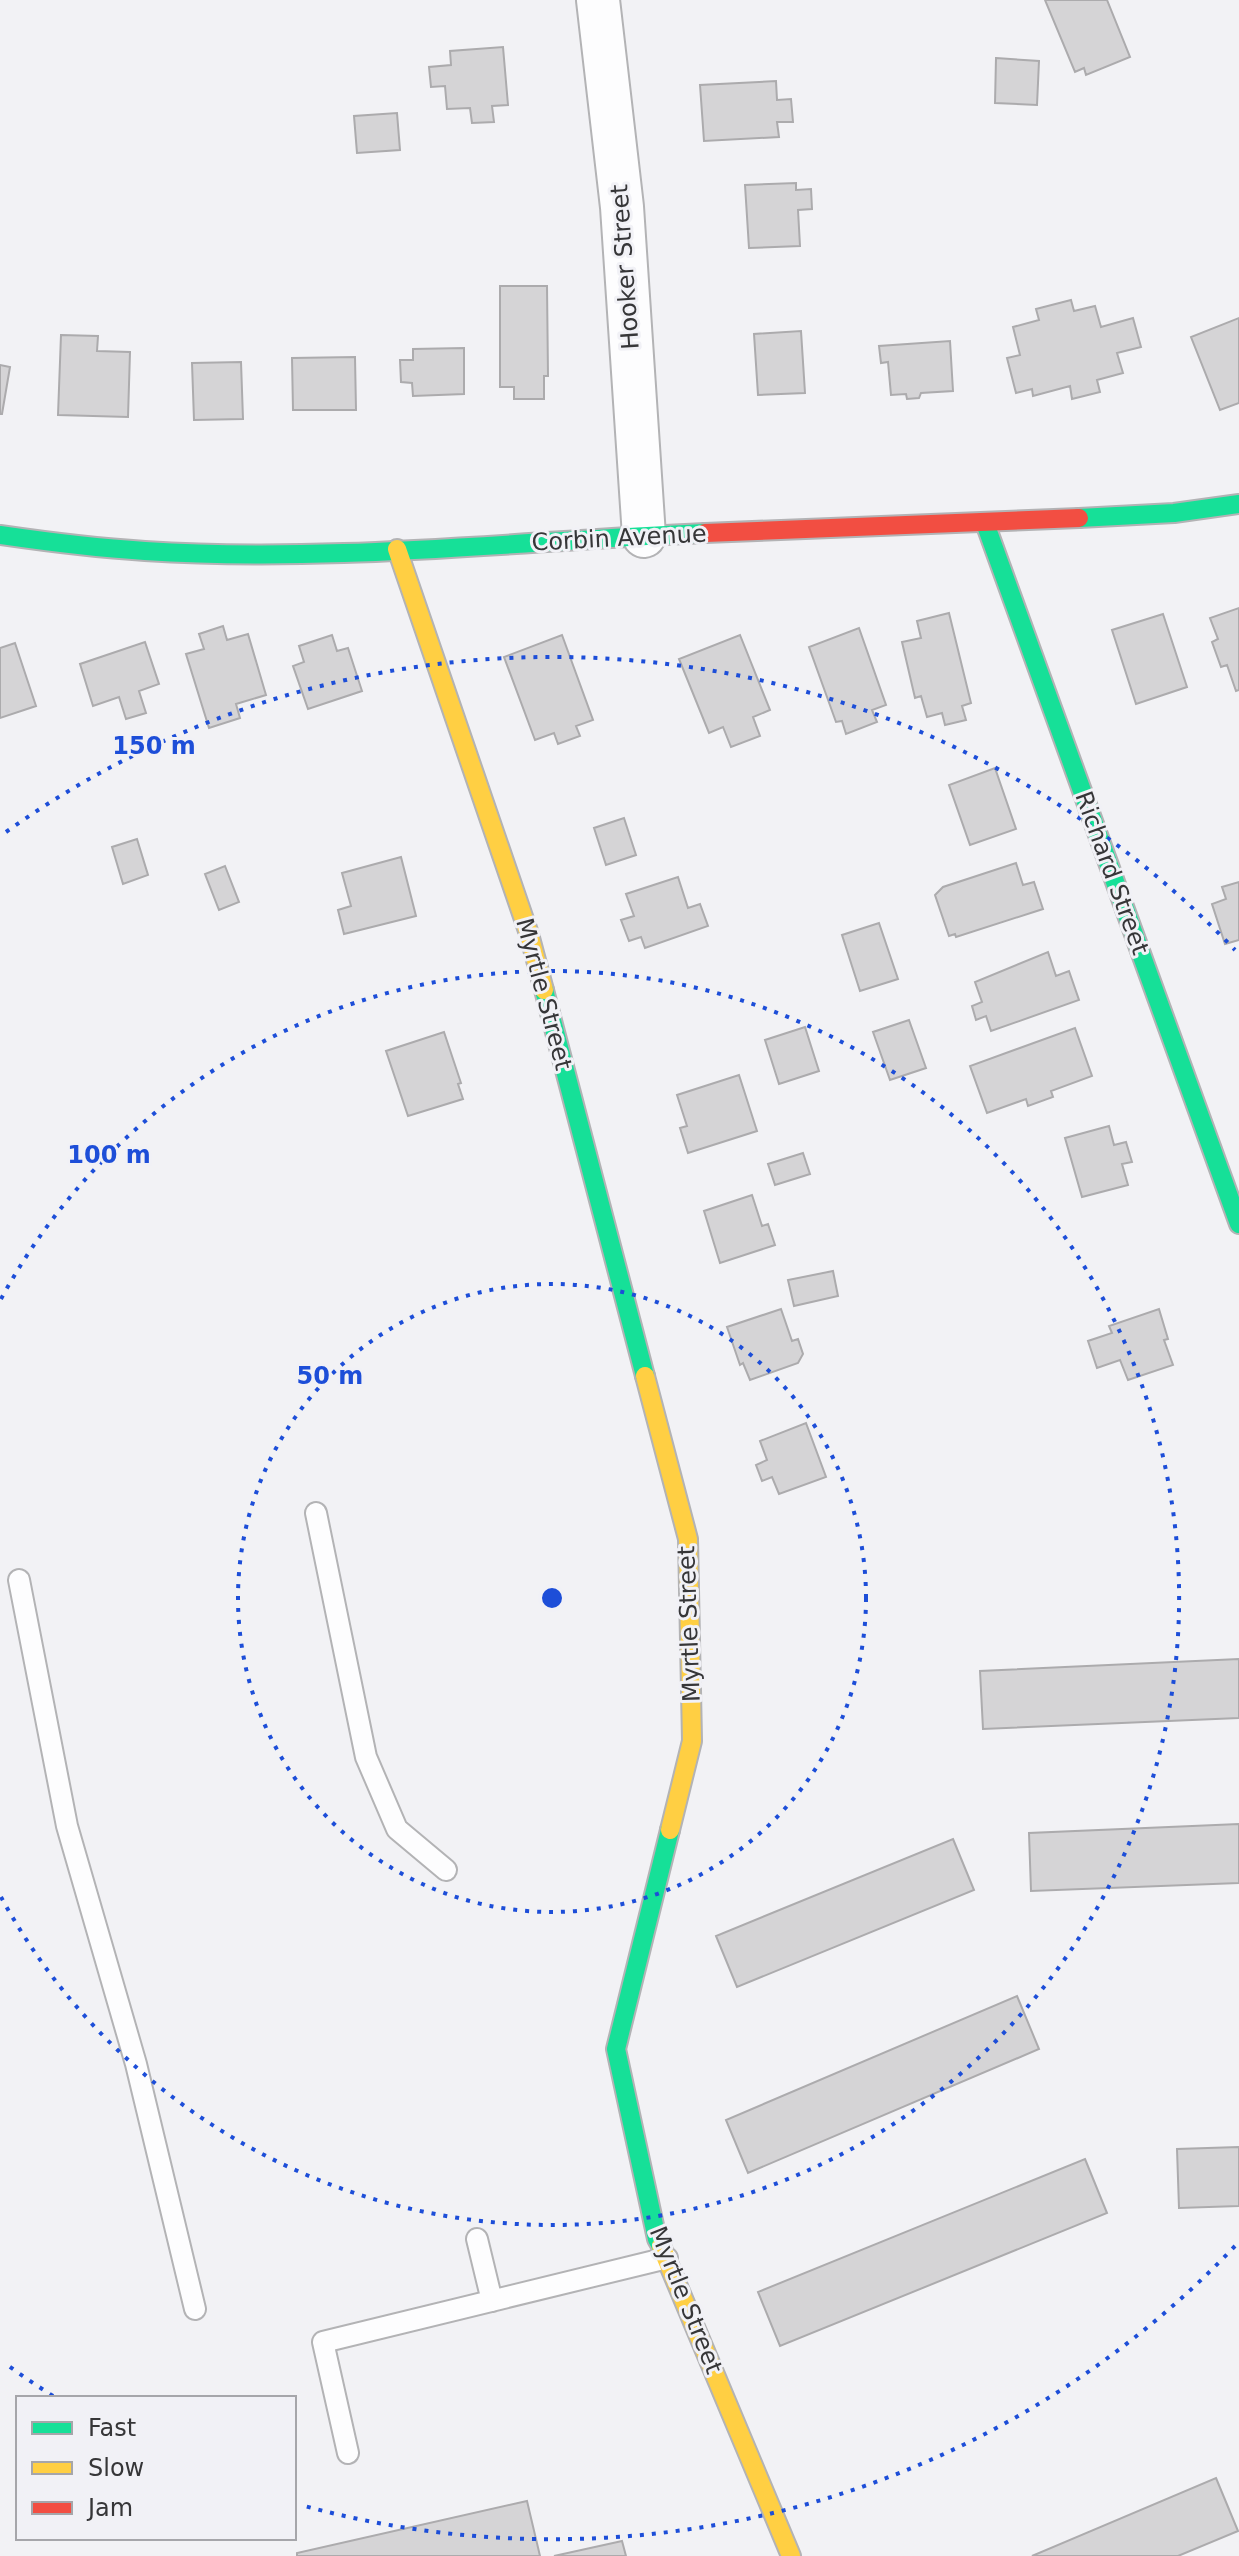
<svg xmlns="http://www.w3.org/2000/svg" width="1239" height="2556" viewBox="0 0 1239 2556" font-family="'DejaVu Sans',sans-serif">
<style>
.building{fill:#d5d4d6;stroke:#acabad;stroke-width:2}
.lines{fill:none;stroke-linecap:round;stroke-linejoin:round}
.lane-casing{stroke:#b3b3b5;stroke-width:24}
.street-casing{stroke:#b3b3b5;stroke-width:46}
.fast-casing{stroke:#b3b3b5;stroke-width:22}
.slow-casing{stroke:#b3b3b5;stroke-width:22}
.jam-casing{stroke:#b3b3b5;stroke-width:22}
.lane{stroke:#fdfdfe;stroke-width:20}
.street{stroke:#fdfdfe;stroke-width:42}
.fast{stroke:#16e098;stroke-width:18}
.slow{stroke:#ffcf43;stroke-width:18}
.jam{stroke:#f24e42;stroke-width:18}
.ring{fill:none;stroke:#1d4ed8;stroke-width:4;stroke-dasharray:4 8}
.labels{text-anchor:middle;stroke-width:6;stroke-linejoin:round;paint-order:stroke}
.street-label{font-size:24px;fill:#363638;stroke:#f1f1f6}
.centre{fill:#1d4ed8;stroke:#f1f1f6;stroke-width:4}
.ring-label{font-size:24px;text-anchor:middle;font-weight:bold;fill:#1d4ed8;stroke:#f1f1f6;stroke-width:6;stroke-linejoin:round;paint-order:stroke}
</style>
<rect width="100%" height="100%" fill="#f2f2f5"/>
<path class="building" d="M1045 0H1107L1130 57 1086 75 1084 68 1075 72Z
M503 47 508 105 492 106 494 122 472 123 470 108 447 109 445 86 431 87 429 67 451 65 450 51Z
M996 58 1039 61 1037 105 995 103Z
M776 81 777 100 791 99 793 122H777L779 137 704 141 700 85Z
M397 113 400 150 357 153 354 116Z
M796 183V190L811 189 812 209 798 210 800 246 749 248 745 185Z
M500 286H547L548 376H544V399H514V387H500Z
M1071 300 1074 311 1095 306 1101 327 1133 318 1141 347 1117 353 1123 373 1097 380 1100 392 1072 399 1070 386 1033 396 1032 389 1016 393 1007 358 1020 355 1013 327 1039 320 1036 309Z
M1239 318V403L1220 410 1191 337Z
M801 331 805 393 758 395 754 334Z
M61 335 98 336 97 351 130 352 128 417 58 415Z
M950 341 953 391 921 393 919 398 907 399 906 394 891 395 888 362 881 363 879 346Z
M464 348V394L413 396 412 383 401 382 400 360H413V349Z
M355 357 356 410H293L292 358Z
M241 362 243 419 194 420 192 363Z
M0 365 10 367 2 414H0Z
M1239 608V690L1236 691 1227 665 1221 667 1212 642 1218 639 1210 618Z
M949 613 971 703 962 706 966 720 945 725 942 713 927 717 921 696 915 698 902 642 921 638 917 621Z
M1163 614 1187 687 1136 704 1112 630Z
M223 626 227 640 248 634 266 695 236 704 240 718 209 728 186 654 204 649 199 634Z
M859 628 886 705 872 710 877 722 846 734 842 721 836 722 809 647Z
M332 635 337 651 348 648 362 691 308 709 293 666 304 662 299 646Z
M562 635 593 720 576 726 580 736 558 744 554 733 535 740 504 657Z
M740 635 770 710 753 717 760 736 731 747 723 727 709 733 679 659Z
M145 642 159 684 139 691 146 713 126 719 119 697 93 706 80 664Z
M15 643 36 706 0 718V648Z
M995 768 1016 829 970 845 949 785Z
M624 818 636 855 606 865 594 828Z
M137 839 148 875 123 884 112 847Z
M401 857 416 916 344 934 338 910 351 906 342 873Z
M1016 863 1023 885 1034 882 1043 909 956 937 955 934 949 936 935 895 943 887Z
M225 866 239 902 219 910 205 874Z
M678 877 688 908 700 904 708 926 645 948 641 937 629 941 621 920 634 916 626 894Z
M1239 882V940L1225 944 1212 904 1226 899 1222 887Z
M879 923 898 979 860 991 842 935Z
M1048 952 1056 976 1069 971 1079 1000 991 1031 986 1016 976 1020 972 1006 982 1002 975 982Z
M909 1020 926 1068 890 1080 873 1032Z
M805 1027 819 1071 779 1084 765 1040Z
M1075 1028 1092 1076 1051 1091 1053 1097 1028 1106 1026 1099 987 1113 970 1066Z
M444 1032 461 1083 458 1084 463 1099 408 1116 386 1051Z
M739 1075 757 1131 688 1153 680 1128 687 1126 677 1095Z
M1109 1126 1114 1145 1126 1142 1132 1162 1122 1164 1128 1185 1082 1197 1065 1138Z
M803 1153 810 1174 775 1185 768 1164Z
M752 1195 762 1226 768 1224 775 1245 720 1263 704 1211Z
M833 1271 838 1296 794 1306 788 1280Z
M781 1309 792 1341 798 1339 803 1354 798 1363 750 1380 743 1363 740 1365 727 1327Z
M1159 1309 1168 1339 1164 1340 1173 1365 1128 1380 1120 1360 1097 1368 1088 1341 1112 1333 1109 1326Z
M806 1423 826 1477 779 1494 772 1477 762 1481 756 1465 767 1460 760 1441Z
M1239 1659V1718L983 1729 980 1671Z
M1239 1824V1883L1031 1891 1029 1833Z
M953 1839 974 1890 737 1987 716 1936Z
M1017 1996 1039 2049 748 2173 726 2120Z
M1239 2147V2206L1179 2208 1177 2149Z
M1085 2159 1107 2213 780 2346 758 2292Z
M1216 2478 1238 2531 1178 2556H1032Z
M527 2501 540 2556H297V2553Z
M622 2541 626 2556H554Z"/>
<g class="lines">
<defs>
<path id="lane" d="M316 1513 366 1757 397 1829 446 1870
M19 1580 67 1826 136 2064 195 2309
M477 2239 492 2301
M348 2453 323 2342 667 2258"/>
<path id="street" d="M598 0 622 207 644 536"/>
<path id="fast" d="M1079 518 1174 513 1239 504
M985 523 1239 1224
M0 535C48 542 96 548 145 551 331 563 519 541 705 533
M544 990 645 1376
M661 2246 657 2239 616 2049 670 1830"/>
<path id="slow" d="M397 549 529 934 544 990
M645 1376 688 1539 692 1741 670 1830
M661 2246 791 2556"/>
<path id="jam" d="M705 533 1079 518"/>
</defs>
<use href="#lane" class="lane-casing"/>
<use href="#street" class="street-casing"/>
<use href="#fast" class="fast-casing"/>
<use href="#slow" class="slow-casing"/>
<use href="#jam" class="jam-casing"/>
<use href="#lane" class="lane"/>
<use href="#street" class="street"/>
<use href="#fast" class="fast"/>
<use href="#slow" class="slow"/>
<use href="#jam" class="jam"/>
</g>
<g class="ring">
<circle cx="552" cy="1598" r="314"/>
<path d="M1 1299A627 627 0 1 1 1 1897"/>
<path d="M1235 2246A941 941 0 0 1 301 2505M53 2396A941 941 0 0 1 6 2364M6 832A941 941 0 0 1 1235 950"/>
</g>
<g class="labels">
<g class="street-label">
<text transform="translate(625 267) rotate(-94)" y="8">Hooker Street</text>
<text transform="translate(619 538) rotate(-3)" y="8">Corbin Avenue</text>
<text transform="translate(1112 873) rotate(70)" y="8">Richard Street</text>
<text transform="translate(544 994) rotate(75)" y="8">Myrtle Street</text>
<text transform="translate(689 1624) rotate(-92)" y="8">Myrtle Street</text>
<text transform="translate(686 2300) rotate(68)" y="8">Myrtle Street</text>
</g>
</g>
<circle cx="552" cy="1598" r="12" class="centre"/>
<g class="ring-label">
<text x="154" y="754">150 m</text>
<text x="109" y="1163">100 m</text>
<text x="330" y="1384">50 m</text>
</g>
<rect x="16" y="2396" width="280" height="144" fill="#f1f1f6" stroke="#a6a6aa" stroke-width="2"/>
<rect x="32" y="2422" width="40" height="12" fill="#16e098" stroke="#a6a6aa" stroke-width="2"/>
<text x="88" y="2436" font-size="24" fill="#363638">Fast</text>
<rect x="32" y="2462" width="40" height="12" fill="#ffcf43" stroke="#a6a6aa" stroke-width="2"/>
<text x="88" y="2476" font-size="24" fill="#363638">Slow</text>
<rect x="32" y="2502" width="40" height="12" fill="#f24e42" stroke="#a6a6aa" stroke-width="2"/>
<text x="88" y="2516" font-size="24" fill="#363638">Jam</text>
</svg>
